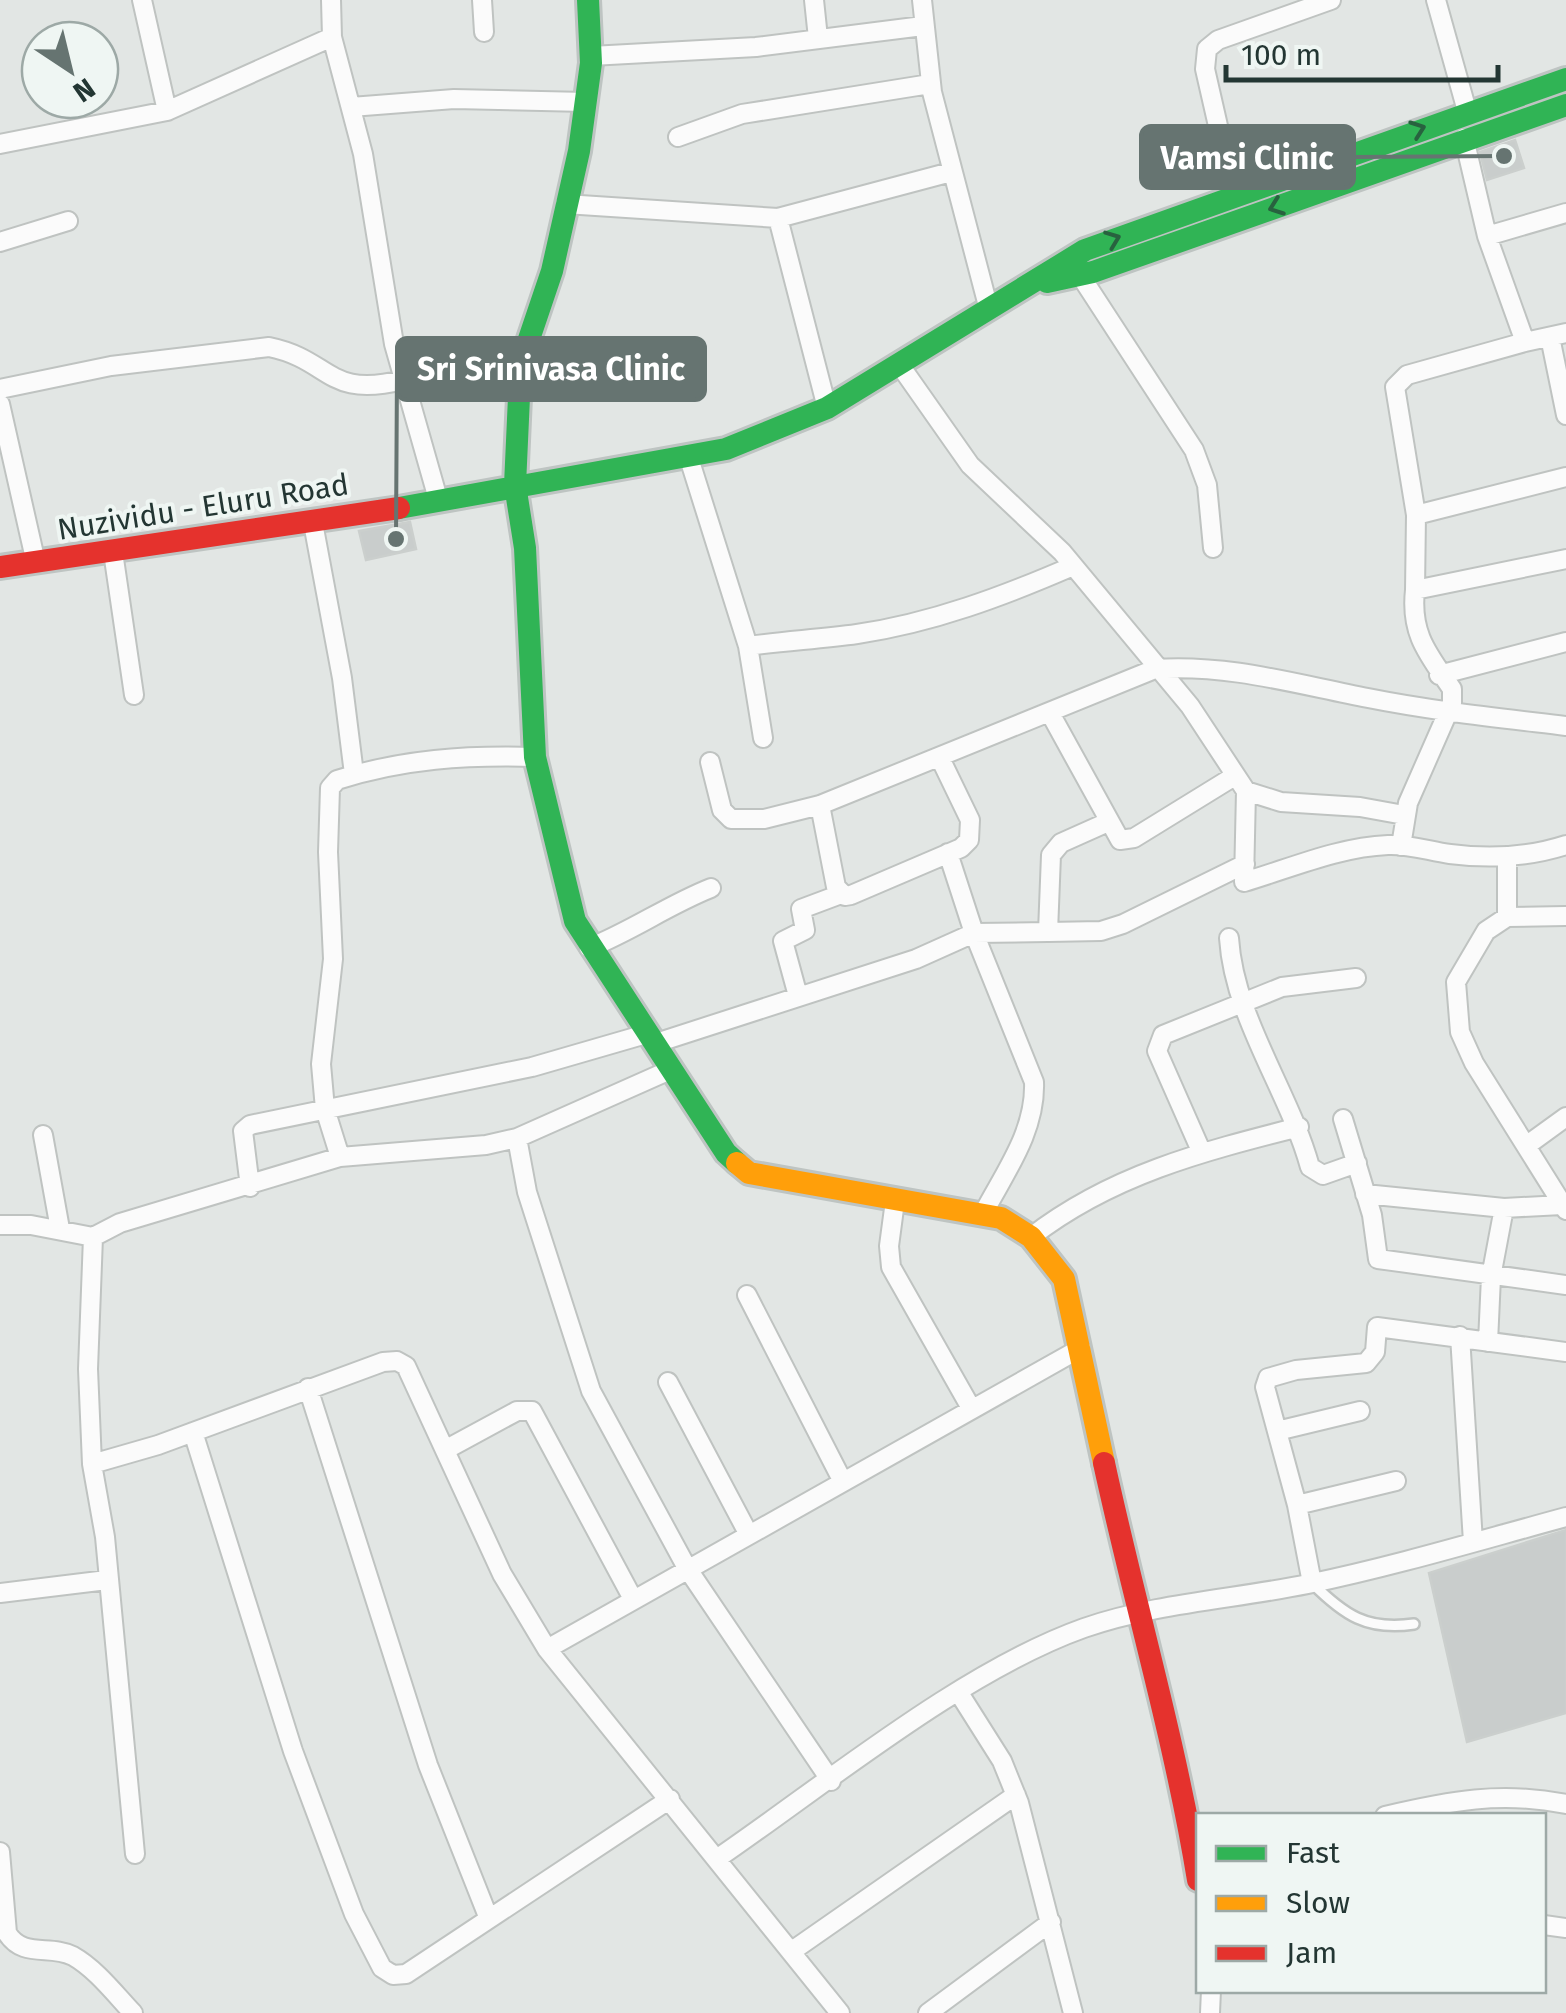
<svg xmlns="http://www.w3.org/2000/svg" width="1566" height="2013" viewBox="0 0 1566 2013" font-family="'Fira Sans',sans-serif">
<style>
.building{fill:#c9cdcc;stroke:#cbcfcd;stroke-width:2.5}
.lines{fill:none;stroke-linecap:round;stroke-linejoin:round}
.lane-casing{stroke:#bfc3c1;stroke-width:14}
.street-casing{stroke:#bfc3c1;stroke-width:22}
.fast-casing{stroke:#bec4c2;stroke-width:28}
.slow-casing{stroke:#bec4c2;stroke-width:28}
.jam-casing{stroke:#bec4c2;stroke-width:28}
.lane{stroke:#fbfbfb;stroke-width:9}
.street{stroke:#fbfbfb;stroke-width:18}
.fast{stroke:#30b455;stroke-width:22}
.slow{stroke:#ff9f0a;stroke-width:22}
.jam{stroke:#e5322d;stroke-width:22}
.oneway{stroke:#28623f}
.labels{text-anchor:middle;stroke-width:8;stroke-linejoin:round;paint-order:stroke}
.street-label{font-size:30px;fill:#233633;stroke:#eff6f3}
.leader{fill:none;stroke:#667471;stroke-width:4}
.callout-dot{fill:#667471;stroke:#eff6f3;stroke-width:4}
.callout{fill:#667471;stroke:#667471;stroke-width:4}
.callout-label{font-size:32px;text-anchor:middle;font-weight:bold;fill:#fff}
</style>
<rect width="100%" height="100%" fill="#e2e6e4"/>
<path class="building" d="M1515 140 1524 168 1487 180 1480 152Z
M410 522 416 549 366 560 359 531Z
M1566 1530V1713L1467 1742 1429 1573Z"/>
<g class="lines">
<defs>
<path id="lane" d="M1312 1583C1344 1615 1367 1631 1414 1624"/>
<path id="street" d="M142 0 167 111
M331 0 332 37 363 154 394 344 438 499
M482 0 484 32
M814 0 818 38
M922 0 932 92 988 306
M1436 0 1467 111
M591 56 756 47 923 26
M351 107 454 99 586 102
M678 137 742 114 930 84
M1464 138 1487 236 1525 342 1566 333
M0 144 167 111 332 37
M1234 196 1205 69 1207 49 1218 40 1331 0
M565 204 778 218 951 172
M778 218 827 408
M1487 236 1566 213
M0 242 68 221
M1080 275 1194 450 1207 485 1213 548
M1550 337 1566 415
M1525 342 1407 375 1395 387 1416 515 1415 590 1566 559
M899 364 970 465 1062 552 1190 706 1246 791 1281 802 1360 807 1404 815
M0 389 111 366 269 347C332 360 326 399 403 380
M0 404 36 563
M688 455 748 646 763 738
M1416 515 1566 477
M313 523 342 678 354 774
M113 552 134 695
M748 646C784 641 821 639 857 634 932 623 1004 596 1073 566
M1439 675 1566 642
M1050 713 1120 840 1134 838 1233 777
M710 762 722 810 731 819H764L820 805 1155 669C1229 664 1295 684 1368 698 1433 711 1500 718 1566 726
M1246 791 1244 882C1291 868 1339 847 1388 845 1408 844 1429 851 1450 854 1489 859 1529 857 1566 845
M820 805 836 887 845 896 851 895 961 848 969 840 970 820 940 758
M1401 846 1408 803 1452 703V689C1429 655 1410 635 1415 590
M948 853 974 933 1048 932 1051 855 1061 843 1108 822
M1566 916 1507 917 1486 931 1456 982 1460 1032 1474 1063 1566 1210
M1507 917V856
M1048 932 1101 931 1123 924 1245 864
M1229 938C1234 1018 1289 1091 1310 1167L1323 1175 1357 1163
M589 948C632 931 668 905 711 888
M798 996 783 941 805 930 801 909 841 894
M653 1044 916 959 974 933 1034 1082C1036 1131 1005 1172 983 1214
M1343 1119 1372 1215 1378 1259 1566 1285
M43 1135 60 1229
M517 1138 527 1192 591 1391 687 1568 831 1781
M1526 1146 1566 1117
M1202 1153 1157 1051 1163 1035 1282 987 1356 978
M340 1157 325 1109 321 1064 333 959 328 852 330 788 337 780C403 759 466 755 535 757
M250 1187 243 1131 250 1125 532 1067 646 1034
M1365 1194 1504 1208 1562 1205
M895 1201 889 1246 891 1267 971 1408
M0 1225H31L93 1237
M1031 1237C1111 1175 1201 1152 1299 1127
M747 1295 842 1480
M1460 1336 1473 1542
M1488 1342 1491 1277 1504 1208
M668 1382 748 1533
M308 1388 428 1765 489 1919
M1277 1431 1360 1411
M193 1432 293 1751 354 1914 382 1968 393 1975 406 1974 670 1799
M445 1450 517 1411H532L633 1599
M92 1464 158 1445 383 1362 397 1361 406 1366 502 1574 547 1649 840 2013
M1297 1505 1396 1481
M1312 1583 1297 1505 1265 1387 1268 1378 1296 1370 1366 1363 1375 1352 1377 1327 1566 1352
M0 1593 107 1580
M547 1649 1081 1348
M959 1693 1002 1761 1019 1803 1073 2013
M1385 1816C1449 1801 1501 1791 1566 1804
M0 1852 7 1933C23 1959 50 1944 73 1956 96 1969 115 1994 133 2013
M135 1854 105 1537 92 1464 88 1369 93 1237 120 1223 340 1157 486 1145 517 1138 670 1070
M718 1858C826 1784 963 1671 1084 1628 1156 1603 1235 1599 1308 1584 1395 1566 1481 1540 1566 1517
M1544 1925 1566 1928
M792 1951 1016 1795
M928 2013 1051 1922
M1210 2013 1211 1990"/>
<path id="fast" d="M588 0 591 63 579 151 552 271 528 342 519 397 515 485 525 548 535 757 575 921 726 1153 737 1163
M1047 282 1093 272 1566 105
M399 508 726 449 827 408 1085 250 1566 79"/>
<path id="slow" d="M737 1163 749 1173 1001 1218 1031 1237 1064 1279 1104 1463"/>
<path id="jam" d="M0 567 399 508
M1104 1463C1134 1602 1175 1739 1198 1880"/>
</defs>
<use href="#lane" class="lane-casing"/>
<use href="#street" class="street-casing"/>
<use href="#fast" class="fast-casing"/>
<use href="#slow" class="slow-casing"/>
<use href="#jam" class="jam-casing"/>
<use href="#lane" class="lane"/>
<use href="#street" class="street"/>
<use href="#fast" class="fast"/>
<use href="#slow" class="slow"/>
<use href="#jam" class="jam"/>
</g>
<defs><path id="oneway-chevron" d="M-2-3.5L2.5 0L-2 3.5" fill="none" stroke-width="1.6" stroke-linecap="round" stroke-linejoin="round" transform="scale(2.5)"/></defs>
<g class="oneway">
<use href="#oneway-chevron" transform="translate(1418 129) rotate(-20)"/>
<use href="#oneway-chevron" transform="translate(1276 207) rotate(160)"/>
<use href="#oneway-chevron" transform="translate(1113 239) rotate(-21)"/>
</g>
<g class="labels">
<g class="street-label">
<text transform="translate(203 507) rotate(-9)" y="10">Nuzividu - Eluru Road</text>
</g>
</g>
<path class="leader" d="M1504 156L1354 157M396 539L397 369"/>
<g class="callout-dot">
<circle cx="1504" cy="156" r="10"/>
<circle cx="396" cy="539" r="10"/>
</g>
<g class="callout">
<rect x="1141" y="126" width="213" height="62" rx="10"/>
<rect x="397" y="338" width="308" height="62" rx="10"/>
</g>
<g class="callout-label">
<text x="1247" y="169">Vamsi Clinic</text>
<text x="551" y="380">Sri Srinivasa Clinic</text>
</g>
<rect x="1196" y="1813" width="350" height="180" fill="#eff6f3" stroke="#9da9a6" stroke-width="2.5"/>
<rect x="1216" y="1846" width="50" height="15" fill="#30b455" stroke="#9da9a6" stroke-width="2.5"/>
<text x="1286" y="1863" font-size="30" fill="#233633">Fast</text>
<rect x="1216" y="1896" width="50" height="15" fill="#ff9f0a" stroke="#9da9a6" stroke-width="2.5"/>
<text x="1286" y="1913" font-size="30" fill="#233633">Slow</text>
<rect x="1216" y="1946" width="50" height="15" fill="#e5322d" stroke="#9da9a6" stroke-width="2.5"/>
<text x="1286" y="1963" font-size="30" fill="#233633">Jam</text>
<g transform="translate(70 70) rotate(145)"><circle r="48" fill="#eff6f3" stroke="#9da9a6" stroke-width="2.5"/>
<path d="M0-8L18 38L0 25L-18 38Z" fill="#667471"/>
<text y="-15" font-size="28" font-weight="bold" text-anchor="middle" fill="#233633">N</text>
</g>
<path d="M1226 65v15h272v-15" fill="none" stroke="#233633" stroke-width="5"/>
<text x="1241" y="65" font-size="30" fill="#233633" stroke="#eff6f3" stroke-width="8" paint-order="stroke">100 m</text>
</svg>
